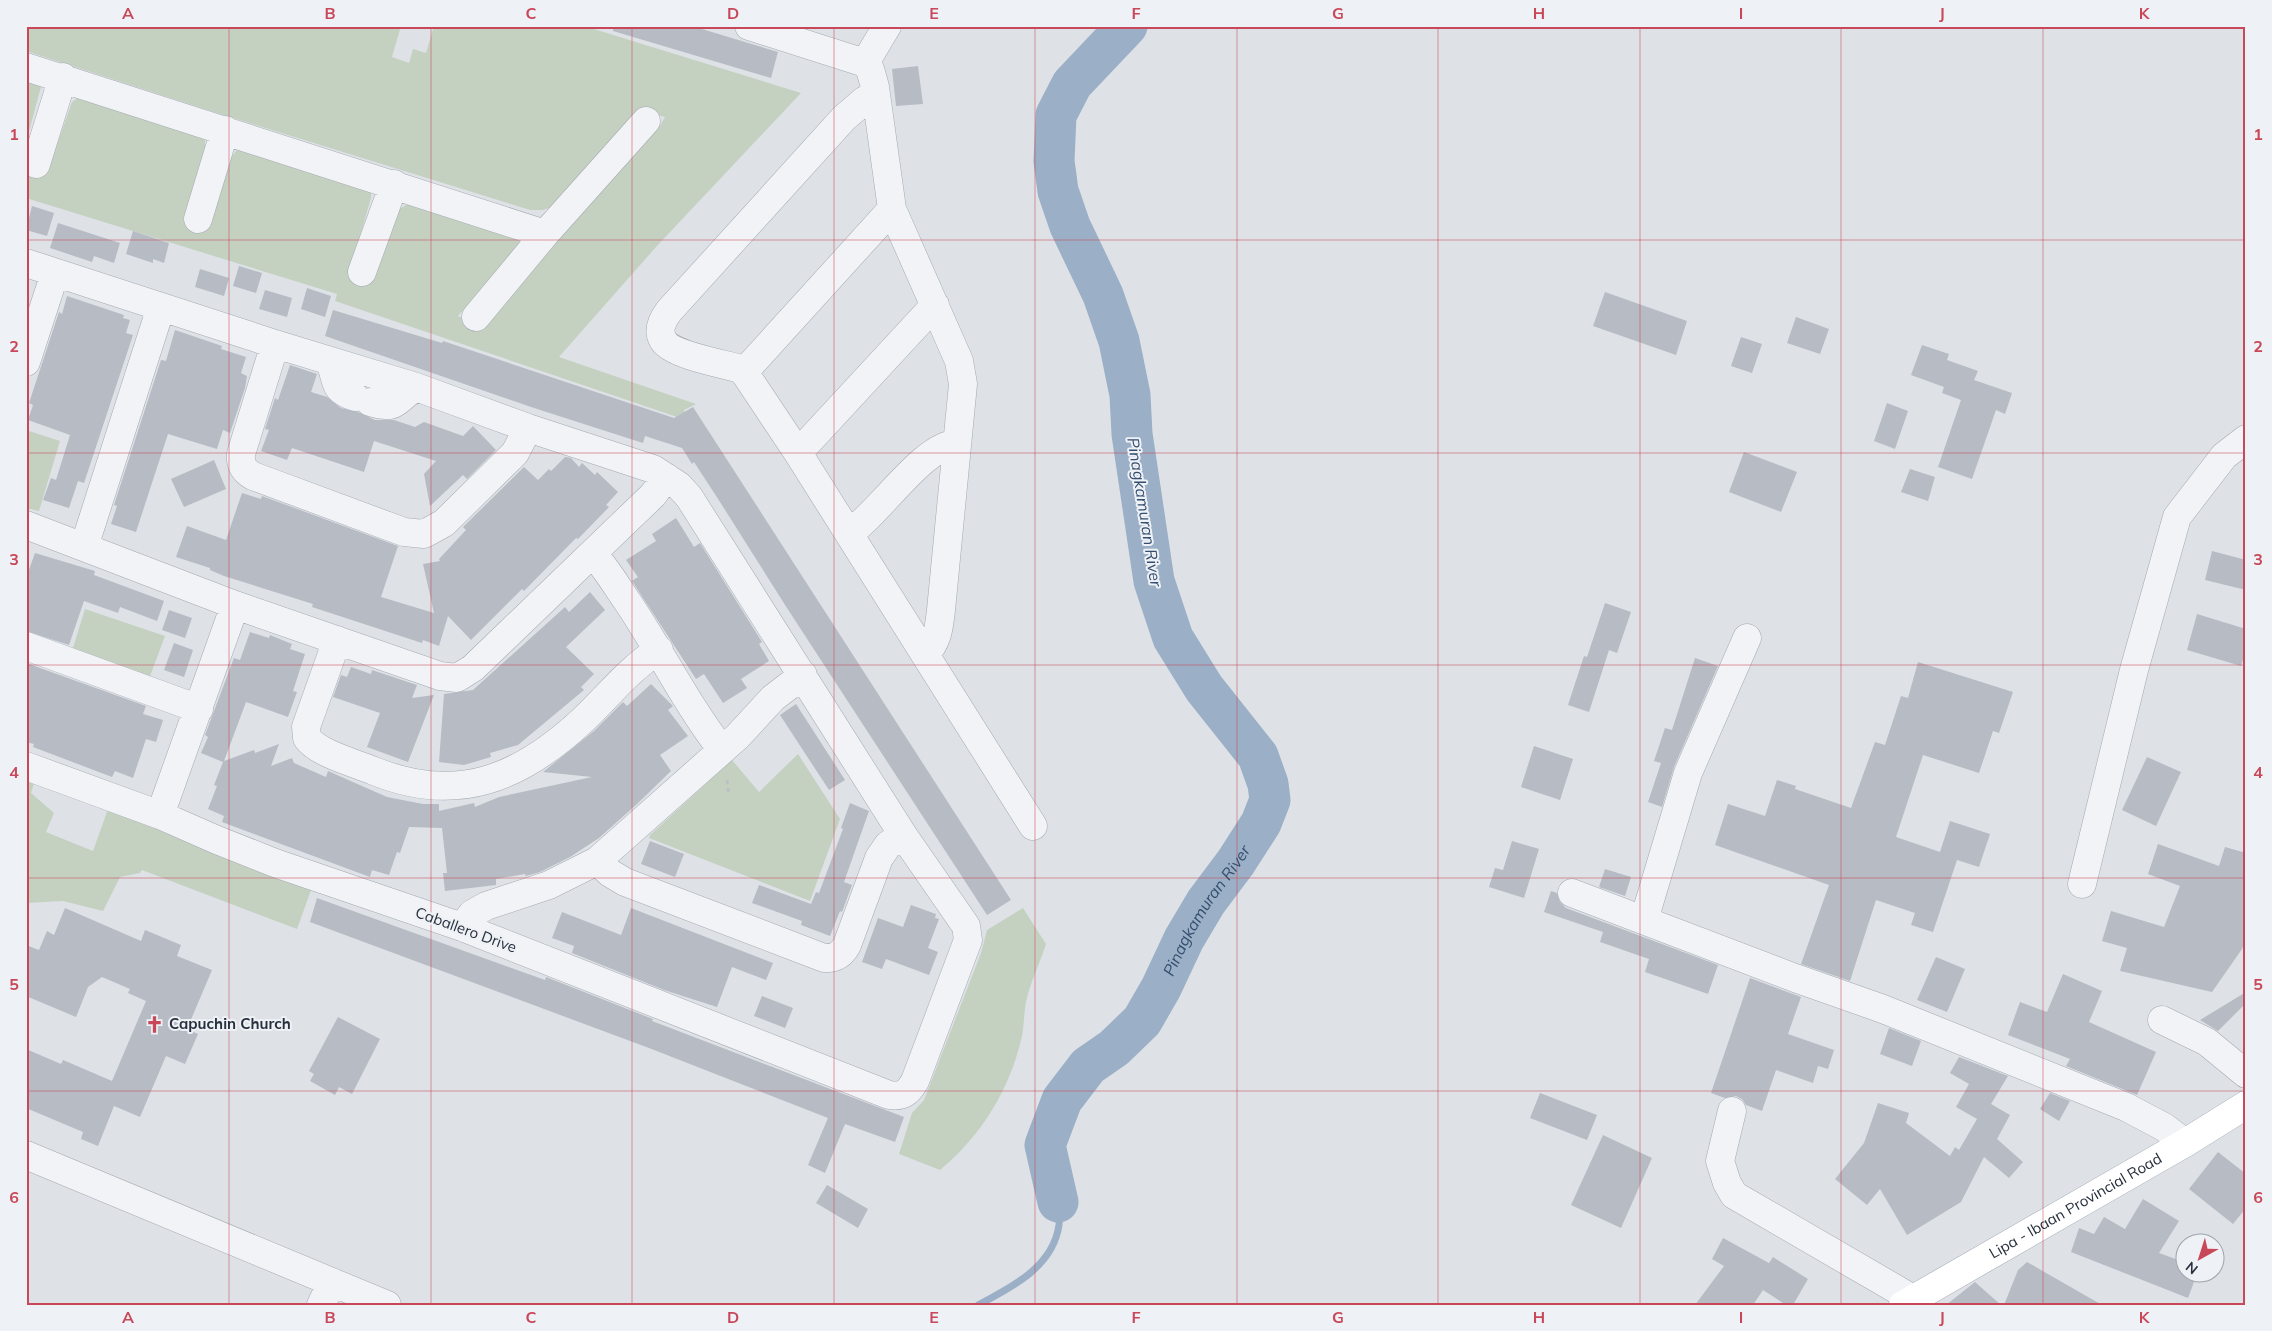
<svg xmlns="http://www.w3.org/2000/svg" width="2272" height="1331" viewBox="0 0 2272 1331" font-family="Mulish,sans-serif">
<style>
.green{fill:#c4d1c0}
.lines{fill:none;stroke-linecap:round;stroke-linejoin:round}
.stream{stroke:#9bafc6;stroke-width:7}
.river{stroke:#9bafc6;stroke-width:41}
.building{fill:#b6bbc4}
.minor-casing{stroke:#a4a9b1;stroke-width:29}
.major-casing{stroke:#9ea6b2;stroke-width:29}
.path{stroke:#bdc0c6;stroke-width:3;stroke-dasharray:4 4;stroke-linecap:butt}
.minor{stroke:#f1f3f6;stroke-width:28}
.major{stroke:#fff;stroke-width:28}
.grid{fill:none;stroke:#c8485a;stroke-width:1;stroke-opacity:0.55}
.labels{text-anchor:middle;stroke-width:4;stroke-linejoin:round;paint-order:stroke}
.street-label{font-size:15px;fill:#28303d;stroke:#eef1f5}
.poi-label{font-size:15px;font-weight:bold;fill:#28303d;stroke:#eef1f5;text-anchor:start}
.water-label{font-size:16px;font-style:italic;fill:#344e6f;stroke:#eef1f5}
.neatline{fill:none;stroke:#c8485a;stroke-width:2}
.grid-label{font-size:16px;text-anchor:middle;font-weight:bold;fill:#c8485a}
</style>
<rect width="100%" height="100%" fill="#dee2e7"/>
<path class="green" d="M26 26H401L392 57 409 63 413 49 426 53 434 26H584L801 93 656 247 559 357 696 404 684 410 686 417 683 419 335 301 337 294 26 198V171L42 176 47 173 72 102 79 97 202 136 205 141V147L183 219 188 227 202 232 209 228 232 156 238 149 371 190V198L351 267 399 209 410 203 522 240 523 245C502 270 479 292 458 316L480 326 609 180 661 124 665 117 639 110 625 129 554 206 543 210H530L217 113 26 51Z
M26 78 41 87 26 142Z
M26 430 60 441 39 511 26 508Z
M85 609 165 636 149 679 72 651Z
M798 754 840 819 810 901 649 838 650 835 732 760 759 792Z
M26 780 34 783 31 793 54 813 46 832 93 851 108 809 251 868 311 890 297 929 142 870 140 873 120 877 103 911 63 901 26 903Z
M1023 908 1046 944C1040 963 1030 983 1026 1002 1024 1013 1024 1025 1022 1036 1010 1089 982 1135 940 1170L899 1154 912 1113 924 1100 981 953 987 930Z"/>
<g class="lines">
<path class="stream" d="M978 1305C1012 1287 1053 1267 1059 1225 1060 1218 1058 1209 1058 1202"/>
<path class="river" id="s1" d="M1058 1202 1045 1145 1062 1100 1088 1066 1114 1048 1142 1021 1161 988 1184 939 1206 902 1236 862 1261 823 1270 800 1268 784 1258 756 1204 688 1173 638 1154 581 1132 434 1130 395 1119 341 1103 295 1070 226 1058 191 1054 161 1056 115 1072 84 1127 26"/>
</g>
<path class="building" d="M613 26H692L778 52 771 78 613 31Z
M918 66 923 104 896 106 892 69Z
M32 206 54 213 47 236 26 230Z
M58 223 120 243 114 263 94 256 92 262 50 248Z
M133 231 169 243 164 263 153 259V263L126 254Z
M239 266 262 273 256 293 233 286Z
M200 269 229 278 224 296 195 287Z
M307 288 331 296 325 317 301 309Z
M265 290 292 298 287 317 259 309Z
M1605 292 1687 321 1676 355 1593 326Z
M67 296 124 315 123 318 130 320 126 333 133 335 84 483 78 481 69 508 43 500 51 478 56 480 70 435 28 420 33 405 29 403 59 312 62 314Z
M333 310 442 343 443 341 674 418 693 407 1011 900 987 915 787 608 720 502 694 462 692 464 682 448 645 436 643 443 534 408 325 336Z
M1796 317 1829 329 1820 354 1787 343Z
M175 330 222 346 221 349 246 357 241 373 247 376 245 388 230 433 223 430 217 449 168 434 136 532 111 524 117 506 114 505 161 360 166 361Z
M1741 337 1762 344 1752 373 1731 366Z
M1922 345 1949 354 1947 360 1978 371 1974 380 2012 393 2005 414 1996 410 1972 479 1938 467 1961 400 1942 393 1944 387 1911 375Z
M290 365 317 374 311 392 327 397 341 408 358 412 375 420H394L415 427 424 422 463 436 473 426 496 450 467 479 463 475 430 506 424 474 436 461 374 441 364 472 292 448 287 460 261 451 269 430 265 429 275 398 278 400Z
M1887 403 1908 411 1895 449 1874 441Z
M1744 452 1797 472 1781 512 1729 492Z
M565 457 571 458 579 467 582 463 595 475 597 472 618 492 606 505 609 507 578 539 576 538 524 591 522 589 471 640 448 616 439 646 423 640 422 643 312 607 313 604 224 576 210 570V568L176 557 187 526 226 540 242 493 261 499 262 496 398 546 381 597 434 613 423 564 440 561 439 559 466 530 463 527 524 467 538 480 549 469 551 471Z
M214 460 226 489 184 507 171 479Z
M1910 469 1935 477 1928 501 1901 492Z
M676 518 694 547 700 543 762 642 759 644 769 661 741 679 747 688 723 703 704 674 696 679 632 581 638 577 626 560 656 541 652 534Z
M2212 551 2246 560V590L2205 580Z
M35 553 95 571 94 575 164 601 157 621 120 607 118 613 84 601 69 645 26 631V578Z
M590 592 605 610 566 647 594 674 581 687 584 690 518 745 490 753 491 757 464 765 439 762 444 694 473 690 565 607 569 612Z
M1605 603 1631 612 1617 653 1609 650 1589 712 1568 705 1584 656 1587 657Z
M169 610 192 618 185 638 162 630Z
M2197 614 2246 629V650L2241 666 2187 650Z
M250 632 269 638 270 635 292 644 290 649 305 654 293 691 297 692 288 717 246 702 224 761 254 750 255 753 279 744 271 766 292 758 294 763 326 777 328 771 387 797 423 804H439V811L474 803 475 807 499 797 592 777 543 772 594 731 623 702 627 706 651 684 673 706 668 710 688 736 660 755 671 771 637 804 599 838 570 857 540 872 526 876 525 874 496 879V885L445 891 443 873H447L442 828 409 827 400 853 397 852 389 875 372 870 370 877 222 822 224 816 208 809 217 786 214 785 223 762 201 753 208 737 205 735 234 658 240 660Z
M174 643 193 650 184 677 164 670Z
M1695 658 1718 666 1674 767 1662 807 1648 802 1661 763 1654 761 1665 728 1672 730Z
M1918 662 2013 692 1999 733 1993 731 1979 773 1923 755 1896 837 1940 852 1950 821 1990 834 1979 867 1957 860 1933 932 1911 925 1915 913 1876 900 1850 981 1801 964 1829 885 1715 845 1728 804 1765 816 1777 780 1796 786 1795 789 1851 808 1875 742 1885 745 1901 696 1908 698Z
M26 663 146 706 143 714 163 720 156 742 146 739 133 778 115 771 112 777 33 747 34 744 26 742Z
M351 667 371 674 372 670 417 685 412 698 434 695 408 762 367 747 380 713 333 697 341 675 347 677Z
M796 704 845 780 829 790 780 715Z
M1534 746 1573 759 1560 800 1521 787Z
M2147 757 2181 772 2156 826 2122 810Z
M850 803 869 811 844 882 852 885 842 912 840 911 830 936 801 925 802 921 752 903 759 885 811 904 816 892 819 893 843 829 841 828Z
M650 841 684 854 675 877 641 864Z
M1512 841 1539 849 1524 898 1489 887 1495 868 1503 870Z
M2158 844 2219 866 2225 847 2246 853V939L2242 949 2212 992 2120 971 2127 948 2102 941 2111 911 2164 927 2180 886 2148 874Z
M1605 869 1631 877 1625 896 1599 887Z
M1551 891 1557 893 1560 902 1566 908 1718 965 1708 994 1645 972 1649 959 1600 942 1603 932 1544 912Z
M317 898 545 980 546 977 653 1019 652 1021 904 1117 895 1142 845 1124 825 1173 808 1165 828 1118 649 1048 310 922Z
M911 905 936 914 935 918 939 919 928 948 938 952 929 975 886 959 882 969 862 962 878 918 903 927Z
M65 908 141 941 145 930 181 945 177 956 212 970 187 1029 198 1034 185 1064 166 1056 140 1117 114 1106 98 1146 81 1139 83 1132 26 1108V1049L61 1064 63 1060 112 1081 146 1001 128 993 130 989 102 977 88 987 76 1017 26 996V945L39 950 47 931 54 935Z
M631 908 773 963 766 980 732 967 717 1007 664 990 572 953 574 946 552 938 562 912 621 935Z
M1936 957 1965 969 1947 1012 1917 1000Z
M2063 974 2102 991 2089 1022 2156 1052 2137 1095 2066 1066 2070 1059 2008 1035 2020 1002 2047 1012Z
M1750 978 1801 997 1788 1034 1834 1050 1828 1069 1818 1066 1813 1083 1776 1070 1762 1111 1746 1105 1742 1099 1736 1096 1725 1098 1711 1093Z
M2246 992V1003L2218 1031 2200 1020Z
M762 996 793 1008 785 1028 754 1016Z
M338 1017 380 1039 352 1094 339 1087 335 1095 310 1081 314 1074 309 1071Z
M1889 1028 1921 1041 1912 1066 1880 1054Z
M1959 1057 2008 1076 1991 1104 2010 1115 1997 1139 2023 1162 2009 1178 1984 1157 1961 1202 1907 1235 1880 1189 1867 1205 1835 1179 1864 1143 1878 1103 1909 1113 1906 1123 1950 1156 1955 1147 1959 1150 1977 1119 1956 1107 1969 1084 1950 1073Z
M1540 1093 1597 1115 1587 1140 1530 1118Z
M2050 1093 2070 1101 2059 1121 2040 1109Z
M1603 1135 1652 1158 1621 1228 1571 1205Z
M2218 1152 2246 1174V1208L2233 1224 2189 1189Z
M827 1185 868 1209 858 1228 816 1203Z
M2143 1199 2179 1221 2159 1253 2184 1262V1274H2197L2188 1298 2071 1252 2079 1228 2094 1234 2104 1217 2125 1229Z
M1723 1238 1769 1263 1773 1257 1808 1279 1793 1305H1786L1763 1290 1753 1305H1695L1724 1266 1712 1259Z
M2027 1262 2102 1305H2004L2018 1270Z
M1975 1282 2001 1305H1946Z"/>
<g class="lines">
<defs>
<path id="minor" d="M749 26 865 63
M887 26 865 63 870 69 875 87 892 209 959 361 963 384 941 610C939 627 938 642 925 654
M26 67 545 234
M876 97 865 100 844 118 669 311C663 319 657 330 663 340 670 354 722 364 738 368L744 372 798 453 1033 826
M36 164 63 77
M198 219 225 130
M26 263 275 344 416 387 528 428 653 469 679 486 689 497 903 835 966 926 968 940 915 1081C908 1093 903 1097 889 1095L462 927 275 863 217 840 160 815 26 766
M362 272 394 184
M476 317 545 234 646 121
M275 344 241 454C240 465 244 471 253 476L404 532 424 534 444 523 515 453 528 428
M329 361C339 380 330 389 355 397
M26 362 55 273
M744 372 892 209
M370 402C399 411 394 400 416 387
M798 453 935 305
M26 525 235 605 440 676 457 678 473 668 653 495 666 477
M849 533C879 514 923 445 956 444
M84 547 161 307
M593 554C607 569 617 587 629 604 661 652 687 705 722 750
M337 640 306 727 307 738C319 754 355 763 374 771 458 805 521 778 584 719 609 695 630 668 659 650
M26 646 199 709
M160 815 235 605
M597 861 610 873 625 882 824 958C835 959 842 954 847 945L879 858 888 845 903 835
M2082 884 2134 670 2177 517 2224 456 2246 439
M1572 893 1795 978 1883 1009 2126 1107 2164 1127 2185 1143
M1644 920 1688 773 1747 638
M462 927 472 914 486 906 549 885 597 861 738 736 773 698 803 675
M2162 1020 2207 1042 2246 1074
M1732 1111 1720 1161 1727 1183 1734 1195 1913 1299
M26 1155 387 1305
M321 1305 332 1282"/>
<g id="major">
<path id="s2" d="M1903 1305 2185 1143 2246 1105"/>
</g>
</defs>
<use href="#minor" class="minor-casing"/>
<use href="#major" class="major-casing"/>
<path class="path" d="M727 780 729 796"/>
<use href="#minor" class="minor"/>
<use href="#major" class="major"/>
</g>
<path class="grid" d="M229 26V1305M431 26V1305M632 26V1305M834 26V1305M1035 26V1305M1237 26V1305M1438 26V1305M1640 26V1305M1841 26V1305M2043 26V1305M26 240H2246M26 453H2246M26 665H2246M26 878H2246M26 1091H2246"/>
<defs>
<symbol id="church-bare" viewBox="-9 -9 18 18"><path d="M-1.2-6h2.4v3.5h3.3v2.4h-3.3V6h-2.4V-.1h-3.3v-2.4h3.3Z" fill="#c8485a" stroke="#eef1f5" stroke-width="2.5" paint-order="stroke"/></symbol>
</defs>
<g fill-rule="evenodd">
<use href="#church-bare" x="142" y="1012" width="25" height="25"/>
</g>
<g class="labels">
<g class="street-label">
<text transform="translate(466 930) rotate(20)" y="5">Caballero Drive</text>
<text dy="5" stroke="none"><textPath href="#s2" startOffset="199">Lipa - Ibaan Provincial Road</textPath></text>
</g>
<g class="poi-label">
<text x="169" y="1029">Capuchin Church</text>
</g>
<g class="water-label">
<text transform="translate(1145 512) rotate(81)" y="6">Pinagkamuran River</text>
<text dy="6" stroke="none"><textPath href="#s1" startOffset="348">Pinagkamuran River</textPath></text>
</g>
</g>
<rect width="2272" height="1331" fill="none" stroke="#eef1f5" stroke-width="55"/>
<g transform="translate(2200 1258) rotate(219)"><circle r="24" fill="#eef1f5" stroke="#9fa4ab"/>
<path d="M0-4L9 19L0 12L-9 19Z" fill="#c8485a"/>
<text y="-8" font-size="14" font-weight="bold" text-anchor="middle" fill="#28303d">N</text>
</g>
<rect x="28" y="28" width="2216" height="1276" class="neatline"/>
<g class="grid-label">
<text x="128" y="19">A</text>
<text x="330" y="19">B</text>
<text x="531" y="19">C</text>
<text x="733" y="19">D</text>
<text x="934" y="19">E</text>
<text x="1136" y="19">F</text>
<text x="1338" y="19">G</text>
<text x="1539" y="19">H</text>
<text x="1741" y="19">I</text>
<text x="1942" y="19">J</text>
<text x="2144" y="19">K</text>
<text x="14" y="140">1</text>
<text x="2258" y="140">1</text>
<text x="14" y="352">2</text>
<text x="2258" y="352">2</text>
<text x="14" y="565">3</text>
<text x="2258" y="565">3</text>
<text x="14" y="778">4</text>
<text x="2258" y="778">4</text>
<text x="14" y="990">5</text>
<text x="2258" y="990">5</text>
<text x="14" y="1203">6</text>
<text x="2258" y="1203">6</text>
<text x="128" y="1323">A</text>
<text x="330" y="1323">B</text>
<text x="531" y="1323">C</text>
<text x="733" y="1323">D</text>
<text x="934" y="1323">E</text>
<text x="1136" y="1323">F</text>
<text x="1338" y="1323">G</text>
<text x="1539" y="1323">H</text>
<text x="1741" y="1323">I</text>
<text x="1942" y="1323">J</text>
<text x="2144" y="1323">K</text>
</g>
</svg>
